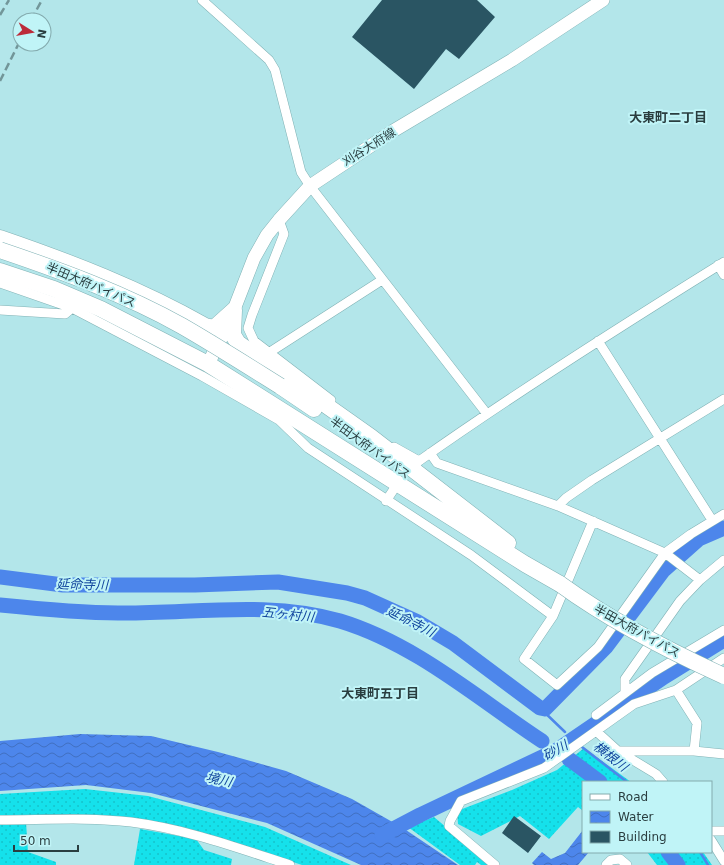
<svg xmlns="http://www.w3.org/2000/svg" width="724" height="865" viewBox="0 0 724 865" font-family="'DejaVu Sans','Noto Sans JP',sans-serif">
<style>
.grass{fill:url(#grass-dots)}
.water{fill:url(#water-waves)}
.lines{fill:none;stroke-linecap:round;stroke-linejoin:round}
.stream{stroke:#4d86eb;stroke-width:2.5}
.river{stroke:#4d86eb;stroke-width:15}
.building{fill:#2a5563}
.street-casing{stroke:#80b2b5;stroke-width:10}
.secondary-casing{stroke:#80b2b5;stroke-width:14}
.highway-casing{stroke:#80b2b5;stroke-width:17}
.street{stroke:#fff;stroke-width:9}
.secondary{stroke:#fff;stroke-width:13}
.highway{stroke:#fff;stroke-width:16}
.rail{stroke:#729699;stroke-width:2.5;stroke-dasharray:8 4;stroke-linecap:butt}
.highway-bridge-casing{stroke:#80b2b5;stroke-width:17;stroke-linecap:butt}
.highway-bridge{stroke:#fff;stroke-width:16}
.labels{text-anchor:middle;stroke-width:4;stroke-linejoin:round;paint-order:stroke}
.street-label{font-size:12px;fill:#2a3e40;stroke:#c0f4f7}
.neighbourhood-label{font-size:13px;font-weight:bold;fill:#2a3e40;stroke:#c0f4f7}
.water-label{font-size:13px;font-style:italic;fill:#10449d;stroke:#c0f4f7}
</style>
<defs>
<pattern id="grass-dots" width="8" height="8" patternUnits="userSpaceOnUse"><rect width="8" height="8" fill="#15e1eb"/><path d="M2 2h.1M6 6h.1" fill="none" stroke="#14c2cb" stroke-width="1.8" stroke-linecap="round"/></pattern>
<pattern id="water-waves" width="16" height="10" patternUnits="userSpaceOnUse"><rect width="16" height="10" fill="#4d86eb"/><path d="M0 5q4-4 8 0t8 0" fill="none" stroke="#406fc0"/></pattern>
</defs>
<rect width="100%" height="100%" fill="#b3e6ea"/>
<path class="grass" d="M584 748 631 782H583V811L578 807 549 839 520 816 481 836 458 824 457 811 512 790 557 770Z
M85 789 148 796 265 827 351 865H302L210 835 131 818 0 817V794Z
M434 817 491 865H481L477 862 475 865H460L408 827Z
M26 822 28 852 56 862V865H0V823Z
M140 829 196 839 204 850 232 859 231 865H134Z
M647 852H703L712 865H657Z"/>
<path class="water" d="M80 734 151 736 218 752 286 771 352 799 403 828 458 865H361L267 823 151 793 86 785 0 791V741Z
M583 830V852H589L578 865H534L532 863 542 852 551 859 565 853Z"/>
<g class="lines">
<path class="stream" d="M540 708 565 732
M582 747 627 782
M700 852 708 865"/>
<path class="river" d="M0 577 63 585H195L278 582 347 593 365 598 416 621 453 643 540 708 545 709 606 647 663 571 699 539 724 528
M0 605C39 609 78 613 118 613 191 614 269 600 340 621 416 644 478 699 542 741
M569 759 600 782
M382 835 420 815 557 750 664 677 724 640
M668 852 678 865"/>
</g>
<path class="building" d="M382 0H477L495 17 459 59 446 49 414 89 352 37Z
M514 816 541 836 528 853 502 833Z"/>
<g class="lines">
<defs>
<path id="street" d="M202 0 269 60 275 70 301 172 310 186 487 414
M279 220 284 234 252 315 248 328 254 341 331 400
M718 265 724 275
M0 283 72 308 202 376 279 420 308 448 471 555 553 616
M0 310 65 314 72 308
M598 341 712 520
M270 352 382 280
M394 447 419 461 416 464
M430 453 437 463 558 506 665 553 598 647 557 685 524 659 553 616 593 521
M419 461C518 391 621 326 724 262
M386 501 394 489
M558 506 566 498 592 480 724 399
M700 580 665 553 691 534 724 514
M676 690 697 723 694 751
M625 692V679L680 601 700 580 724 560
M596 715 652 673 724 630
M596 731 618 751 656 774 663 782
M618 751H694L724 754
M0 820C43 820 88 817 131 822 186 829 238 848 290 865
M711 831H724
M711 840 724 861
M495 865 449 826 450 821 461 801 544 768 634 704 676 690 724 658
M606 865 611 860 620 859 627 865"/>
<path id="secondary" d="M208 364 228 325 254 258 267 235 279 220 310 186 393 131 512 60 603 0"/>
<path id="highway" d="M0 238C70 262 140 289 205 326L214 328 234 310
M0 271 54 289 101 309 208 364 525 564 560 584
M234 310 233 335 238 343 371 437 508 543
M280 386 314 409"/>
</defs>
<use href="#street" class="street-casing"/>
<use href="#secondary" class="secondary-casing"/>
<use href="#highway" class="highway-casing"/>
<use href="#street" class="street"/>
<use href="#secondary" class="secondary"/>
<use href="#highway" class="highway"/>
<path class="rail" d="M0 15 9 0
M31 20 42 0
M0 81 20 41"/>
<defs>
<path id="highway-bridge" d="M0 250C62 271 125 294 182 326 215 345 248 366 280 386
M560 584C611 621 667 650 724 676"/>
</defs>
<use href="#highway-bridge" class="highway-bridge-casing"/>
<use href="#highway-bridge" class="highway-bridge"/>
</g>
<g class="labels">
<g class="street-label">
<text transform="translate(369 147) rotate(-32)" y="4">刈谷大府線</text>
<text transform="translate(91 285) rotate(23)" y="4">半田大府パイパス</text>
<text transform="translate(370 448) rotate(36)" y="4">半田大府パイパス</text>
<text transform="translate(637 631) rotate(29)" y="4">半田大府パイパス</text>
</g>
<g class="neighbourhood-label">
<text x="668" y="122">大東町二丁目</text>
<text x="380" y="698">大東町五丁目</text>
</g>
<g class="water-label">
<text transform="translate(82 584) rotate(1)" y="5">延命寺川</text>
<text transform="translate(288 614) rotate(6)" y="5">五ヶ村川</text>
<text transform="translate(411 621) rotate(27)" y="5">延命寺川</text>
<text transform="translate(555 750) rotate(-29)" y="5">砂川</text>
<text transform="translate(611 756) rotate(38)" y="5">横根川</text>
<text transform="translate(219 779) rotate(13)" y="5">境川</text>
</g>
</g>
<rect x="582" y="781" width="130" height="72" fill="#c0f4f7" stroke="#84abae"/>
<rect x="590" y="794" width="20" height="6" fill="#ffffff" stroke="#84abae"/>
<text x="618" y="801" font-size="12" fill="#2a3e40">Road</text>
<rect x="590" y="811" width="20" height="12" fill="url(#water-waves)" stroke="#84abae"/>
<text x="618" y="821" font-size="12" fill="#2a3e40">Water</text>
<rect x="590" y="831" width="20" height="12" fill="#2a5563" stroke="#84abae"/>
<text x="618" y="841" font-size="12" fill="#2a3e40">Building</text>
<g transform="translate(32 32) rotate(101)"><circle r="19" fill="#c0f4f7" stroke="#84abae"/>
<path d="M0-3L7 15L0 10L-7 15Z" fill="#bc2b3a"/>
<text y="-6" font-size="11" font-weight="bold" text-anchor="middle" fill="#2a3e40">N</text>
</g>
<path d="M14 845v6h64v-6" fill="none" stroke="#2a3e40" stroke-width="2"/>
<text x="20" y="845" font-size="12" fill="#2a3e40" stroke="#c0f4f7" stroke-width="3" paint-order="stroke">50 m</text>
</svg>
